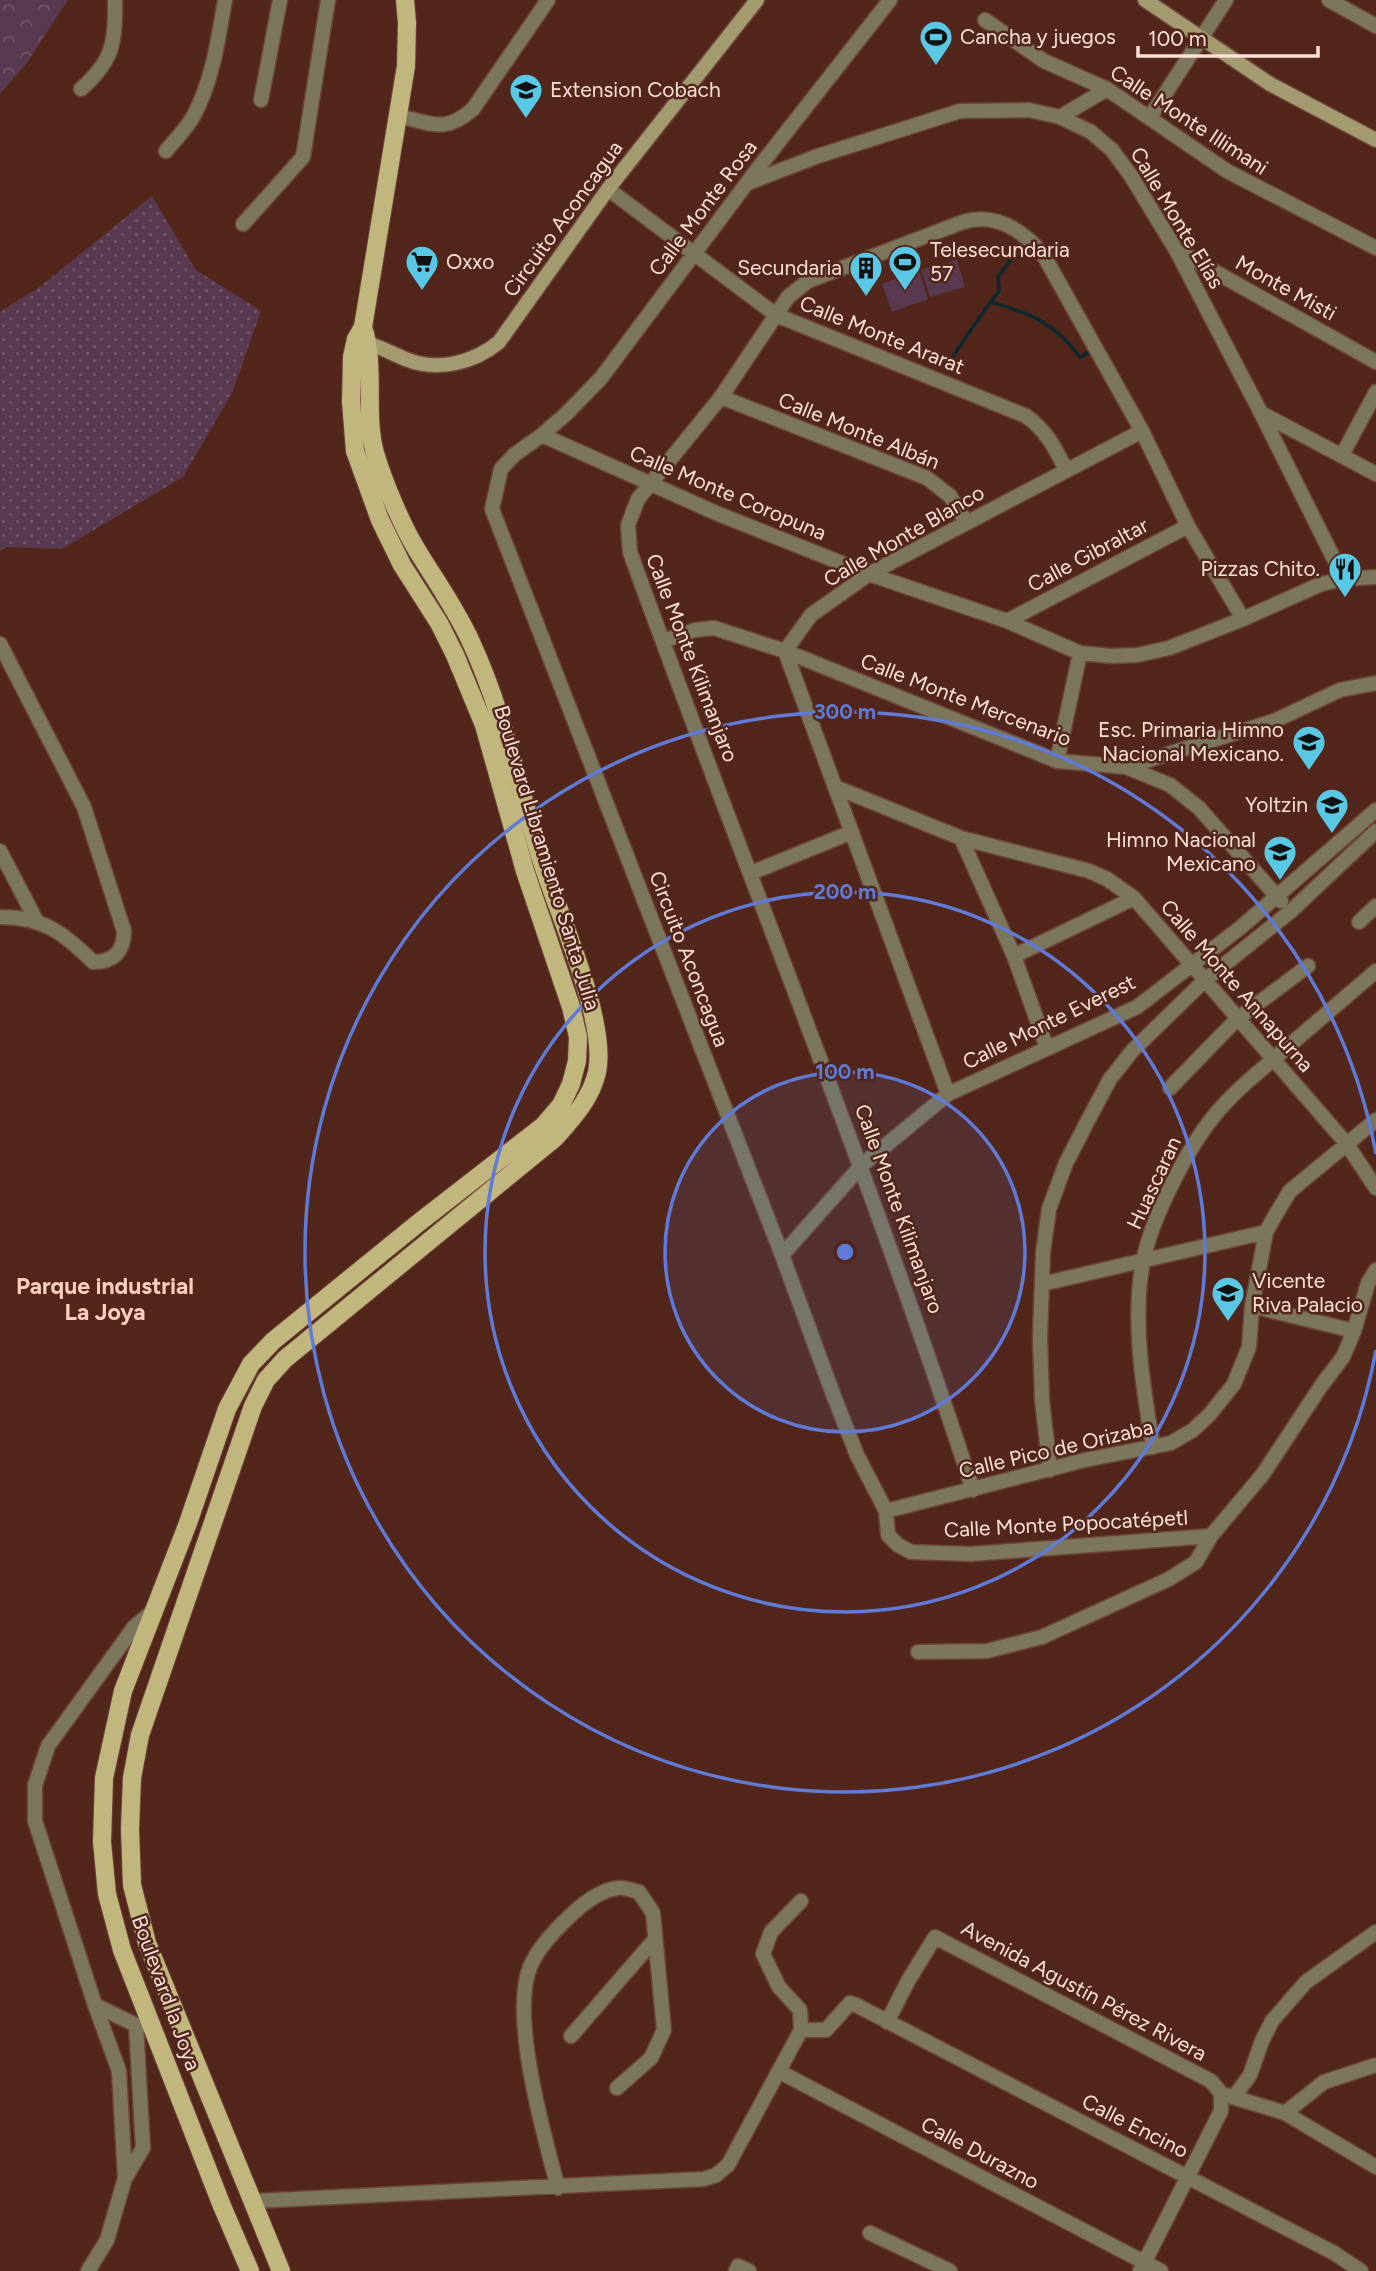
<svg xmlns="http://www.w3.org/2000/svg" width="1376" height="2271" viewBox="0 0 1376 2271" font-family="Figtree,sans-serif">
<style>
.grass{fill:url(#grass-dots)}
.forest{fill:url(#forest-crowns)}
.garden{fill:#58394f}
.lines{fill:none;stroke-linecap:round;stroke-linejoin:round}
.stream{stroke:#0e282f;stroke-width:3.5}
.street-casing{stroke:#6d4438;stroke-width:17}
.secondary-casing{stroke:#6d4438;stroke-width:17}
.primary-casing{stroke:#6d4438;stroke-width:20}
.street{stroke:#7b765c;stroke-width:14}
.secondary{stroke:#a39a70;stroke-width:14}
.primary{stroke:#c2b67f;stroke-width:18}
.ring{fill:none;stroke:#607ad8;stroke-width:3.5}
.labels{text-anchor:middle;stroke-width:5;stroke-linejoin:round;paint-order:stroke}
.poi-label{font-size:21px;fill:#fde0d8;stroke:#52261a;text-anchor:start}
.street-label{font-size:21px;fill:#fde0d8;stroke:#52261a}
.neighbourhood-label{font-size:23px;font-weight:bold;fill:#fdcfc2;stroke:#52261a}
.centre{fill:#607ad8;stroke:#52261a;stroke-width:3.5}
.ring-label{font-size:21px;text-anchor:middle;font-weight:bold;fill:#607ad8;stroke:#52261a;stroke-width:5;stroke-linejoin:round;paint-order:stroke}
</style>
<defs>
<pattern id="grass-dots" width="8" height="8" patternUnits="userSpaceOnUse" patternTransform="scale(1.75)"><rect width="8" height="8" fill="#58394f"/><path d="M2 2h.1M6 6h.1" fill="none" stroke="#715568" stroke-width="1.8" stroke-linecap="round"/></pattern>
<pattern id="forest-crowns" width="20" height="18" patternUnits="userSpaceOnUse" patternTransform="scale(1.75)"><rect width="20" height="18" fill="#58394f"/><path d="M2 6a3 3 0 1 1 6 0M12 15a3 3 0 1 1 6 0" fill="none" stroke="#715568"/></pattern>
</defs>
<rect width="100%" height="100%" fill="#52261a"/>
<path class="grass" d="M152 196 196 270 261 311 232 393 183 477 62 549 6 547 0 551V312L41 286Z"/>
<path class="forest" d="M0 0H68L26 64 0 94Z"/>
<path class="garden" d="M957 260 965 287 930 297 921 270Z
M919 270 928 299 892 312 882 284Z"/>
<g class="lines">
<path class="stream" d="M991 302C1030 313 1055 323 1080 357L1087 353 1094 354
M946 366C964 341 980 315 999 291L998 277 1011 259 1026 253V244"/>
<defs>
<path id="street" d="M890 0 759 167 601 378 567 413 542 435 514 455 501 469 492 509 782 1255 833 1394 857 1455 886 1511 888 1535 898 1545 911 1552 971 1554 1211 1536
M1329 0 1376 26
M985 20 1044 61 1107 89 1227 171 1376 248
M81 89C113 61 116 42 115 0
M261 100 280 0
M398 116C431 123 445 134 473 109L548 0
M1060 117 1107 89
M1150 117 1226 0
M166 151C175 140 186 129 193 117 213 80 218 40 225 0
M748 183 818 156 960 111 1029 110 1060 117 1091 132 1112 150 1131 176 1176 250 1261 413 1344 579
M608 189 776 315 1026 416C1047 431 1055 448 1066 470
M243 224 303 157 328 0
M1176 250 1376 362
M721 397 927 478 950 496 966 522
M1261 413 1376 474
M542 435 716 513 869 574 1007 621 1080 653 1111 656 1137 655 1169 648 1243 619 1321 584 1344 579 1376 577
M1342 455 1376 392
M1007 621 1188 526
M663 641 695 630 714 628 785 651 1057 761 1126 767 1274 721 1340 690 1376 683
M0 644 84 807 124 931C124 951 114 962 93 962 64 933 43 917 0 917
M1057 761 1080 653
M1126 767 1170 785 1199 808 1281 901
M835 787 961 838 1089 871 1107 879 1134 898 1346 1143 1376 1188
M961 838 1014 956 1047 1048
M0 851 36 920
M751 873 852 832
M1359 922 1376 906
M1014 956 1134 898
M1170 1088 1237 1019 1308 966
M948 1094 785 651 811 615 869 574 1142 431
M782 1255 862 1165 948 1094 1137 1007 1240 928 1376 810
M1042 1284 1266 1232
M1252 1306 1354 1331
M1153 1447C1143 1388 1131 1316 1144 1257 1153 1216 1187 1149 1214 1116 1234 1091 1260 1071 1284 1050 1314 1024 1345 998 1376 971
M1050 1470 1042 1400 1040 1338 1043 1252 1049 1209 1066 1163 1085 1126 1110 1079 1133 1050 1204 981 1291 911 1376 831
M973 1490C870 1173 743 865 630 552L628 525 638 499 721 397 788 297 808 281 963 222C996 212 1022 230 1043 254L1142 431 1188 526 1243 619
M886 1511 1085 1460 1171 1443 1193 1430 1210 1414 1234 1384 1249 1347 1252 1306 1266 1232 1276 1214 1290 1191 1376 1120
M918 1652 987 1651 1042 1637 1169 1579 1196 1562 1211 1536 1263 1474 1321 1386 1343 1357 1354 1331 1368 1283 1376 1270
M95 2005 136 2025
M887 2022 908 1981 935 1937 1211 2081 1221 2093V2111L1140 2271
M801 2030H826L850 2003 856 2005 1334 2253 1361 2271
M571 2036 655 1939
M780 2072 1161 2271
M1226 2095 1285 2113 1376 2167
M1234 2097 1250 2075 1262 2041 1272 2021 1306 1982 1376 1932
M1285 2113 1324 2082 1376 2065
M126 2177 143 2148 136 2025 153 2026
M558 2188C544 2135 510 2017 530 1967 538 1948 554 1931 569 1917 581 1905 601 1889 619 1888 625 1887 633 1891 639 1892L653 1913 664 2030 651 2058 617 2088
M252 2201 704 2179 716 2175 728 2165 801 2030 800 2010 779 1987 763 1954 771 1932 801 1901
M870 2233 950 2271
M88 2271 107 2240 125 2178 119 2071 95 2005 35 1821V1785L48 1746 134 1627 152 1612
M736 2271 738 2266 749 2271"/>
<path id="secondary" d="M1145 0 1270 84 1376 140
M357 340C376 344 390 353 408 360 439 372 475 362 499 342L608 189 757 0"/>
<path id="primary" d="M250 2271 222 2206 122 1950 107 1894 102 1842 104 1778 123 1691 188 1523 227 1409 251 1364 273 1341 417 1224 543 1126 561 1105 571 1084 577 1061 578 1037 571 1007 525 871 484 725 455 655 439 623 402 565 380 520 355 451 351 402 352 357 356 339 363 327 406 66 407 23 405 0
M281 2271 147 1943 132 1885 130 1829 132 1778 140 1735 253 1406 266 1380 285 1359 555 1138C572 1119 591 1099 597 1072 608 1021 557 911 541 859 518 786 503 711 471 642 457 611 438 584 420 555 403 529 384 483 375 453 364 414 376 366 363 327"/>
</defs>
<use href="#street" class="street-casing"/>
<use href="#secondary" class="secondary-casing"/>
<use href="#primary" class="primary-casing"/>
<use href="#street" class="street"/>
<use href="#secondary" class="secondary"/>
<use href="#primary" class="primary"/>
</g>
<circle cx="845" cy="1252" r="180" fill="#607ad8" fill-opacity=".12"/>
<g class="ring">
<circle cx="845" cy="1252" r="180"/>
<circle cx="845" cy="1252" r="360"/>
<path d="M1376 1350A540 540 0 1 1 1376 1154"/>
</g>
<defs>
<symbol id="stadium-pin" viewBox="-11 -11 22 30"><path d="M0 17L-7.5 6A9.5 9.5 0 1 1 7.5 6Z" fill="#59c8e4" stroke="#52261a"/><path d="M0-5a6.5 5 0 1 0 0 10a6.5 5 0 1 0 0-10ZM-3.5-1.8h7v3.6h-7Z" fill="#111"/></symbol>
<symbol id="school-pin" viewBox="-11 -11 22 30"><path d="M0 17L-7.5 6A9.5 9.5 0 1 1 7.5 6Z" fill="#59c8e4" stroke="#52261a"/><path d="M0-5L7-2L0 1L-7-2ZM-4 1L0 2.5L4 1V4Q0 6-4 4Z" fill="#111"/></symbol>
<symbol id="supermarket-pin" viewBox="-11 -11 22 30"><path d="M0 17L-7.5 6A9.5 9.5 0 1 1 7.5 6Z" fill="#59c8e4" stroke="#52261a"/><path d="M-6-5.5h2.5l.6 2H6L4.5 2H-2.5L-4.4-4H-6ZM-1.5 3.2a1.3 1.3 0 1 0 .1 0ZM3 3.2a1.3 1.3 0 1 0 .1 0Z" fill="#111"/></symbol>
<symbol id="building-pin" viewBox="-11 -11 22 30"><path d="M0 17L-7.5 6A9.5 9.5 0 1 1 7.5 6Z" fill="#59c8e4" stroke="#52261a"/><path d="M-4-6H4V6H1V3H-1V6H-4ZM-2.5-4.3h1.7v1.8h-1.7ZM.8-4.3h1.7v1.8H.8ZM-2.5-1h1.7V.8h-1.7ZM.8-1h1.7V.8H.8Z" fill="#111"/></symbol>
<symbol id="restaurant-pin" viewBox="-11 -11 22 30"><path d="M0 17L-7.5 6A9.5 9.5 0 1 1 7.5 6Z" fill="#59c8e4" stroke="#52261a"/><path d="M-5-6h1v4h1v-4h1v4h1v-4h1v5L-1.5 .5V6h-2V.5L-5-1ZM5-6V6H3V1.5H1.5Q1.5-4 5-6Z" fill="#111"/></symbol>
</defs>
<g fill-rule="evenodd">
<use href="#stadium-pin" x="917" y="18" width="38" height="52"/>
<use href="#school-pin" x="507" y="71" width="38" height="52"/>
<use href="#supermarket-pin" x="403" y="243" width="38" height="52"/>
<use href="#stadium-pin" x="886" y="243" width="38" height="52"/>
<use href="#building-pin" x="847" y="249" width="38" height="52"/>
<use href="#restaurant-pin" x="1326" y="550" width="38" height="52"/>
<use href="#school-pin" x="1290" y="723" width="38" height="52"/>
<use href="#school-pin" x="1313" y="786" width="38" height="52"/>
<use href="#school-pin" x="1261" y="833" width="38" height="52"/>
<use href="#school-pin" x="1209" y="1274" width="38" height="52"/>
</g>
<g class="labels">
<g class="poi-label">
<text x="960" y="44">Cancha y juegos</text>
<text x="550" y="97">Extension Cobach</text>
<text x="930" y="257">Telesecundaria<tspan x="930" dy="24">57</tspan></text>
<text x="446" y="269">Oxxo</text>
<text x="842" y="275" text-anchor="end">Secundaria</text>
<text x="1320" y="576" text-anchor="end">Pizzas Chito.</text>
<text x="1284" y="737" text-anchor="end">Esc. Primaria Himno<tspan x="1284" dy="24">Nacional Mexicano.</tspan></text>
<text x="1308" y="812" text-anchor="end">Yoltzin</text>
<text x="1256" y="847" text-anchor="end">Himno Nacional<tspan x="1256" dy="24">Mexicano</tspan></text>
<text x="1252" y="1288">Vicente<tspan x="1252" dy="24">Riva Palacio</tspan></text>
</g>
<g class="street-label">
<text transform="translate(1189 120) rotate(33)" y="7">Calle Monte Illimani</text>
<text transform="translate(703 208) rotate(-53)" y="7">Calle Monte Rosa</text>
<text transform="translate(1177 218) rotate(59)" y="7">Calle Monte Elías</text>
<text transform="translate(563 219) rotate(-54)" y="7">Circuito Aconcagua</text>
<text transform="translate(1286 288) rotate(29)" y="7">Monte Misti</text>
<text transform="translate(882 335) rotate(22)" y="7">Calle Monte Ararat</text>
<text transform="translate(859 431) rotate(22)" y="7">Calle Monte Albán</text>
<text transform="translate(728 493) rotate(23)" y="7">Calle Monte Coropuna</text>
<text transform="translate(904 536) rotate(-30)" y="7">Calle Monte Blanco</text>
<text transform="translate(1088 555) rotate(-28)" y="7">Calle Gibraltar</text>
<text transform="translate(692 658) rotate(69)" y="7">Calle Monte Kilimanjaro</text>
<text transform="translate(966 700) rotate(21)" y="7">Calle Monte Mercenario</text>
<text transform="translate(547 858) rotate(73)" y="7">Boulevard Libramiento Santa Julia</text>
<text transform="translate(689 959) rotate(69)" y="7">Circuito Aconcagua</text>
<text transform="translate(1237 986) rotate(49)" y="7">Calle Monte Annapurna</text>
<text transform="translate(1049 1022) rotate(-26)" y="7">Calle Monte Everest</text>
<text transform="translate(1154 1183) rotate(-65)" y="7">Huascaran</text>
<text transform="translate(899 1209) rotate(70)" y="7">Calle Monte Kilimanjaro</text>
<text transform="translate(1056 1449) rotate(-13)" y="7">Calle Pico de Orizaba</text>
<text transform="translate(1066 1524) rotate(-3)" y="7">Calle Monte Popocatépetl</text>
<text transform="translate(1084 1991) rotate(28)" y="7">Avenida Agustín Pérez Rivera</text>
<text transform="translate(166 1993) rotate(70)" y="7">Boulevard la Joya</text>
<text transform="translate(1135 2126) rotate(27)" y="7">Calle Encino</text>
<text transform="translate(980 2153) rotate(28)" y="7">Calle Durazno</text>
</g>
<g class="neighbourhood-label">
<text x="105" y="1294">Parque industrial<tspan x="105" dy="26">La Joya</tspan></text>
</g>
</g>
<circle cx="845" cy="1252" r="10" class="centre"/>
<g class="ring-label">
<text x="845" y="719">300 m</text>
<text x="845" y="899">200 m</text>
<text x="845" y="1079">100 m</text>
</g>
<path d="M1138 46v10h180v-10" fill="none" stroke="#fde0d8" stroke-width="3.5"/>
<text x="1148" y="46" font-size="21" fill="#fde0d8" stroke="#52261a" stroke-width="5" paint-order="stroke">100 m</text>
</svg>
